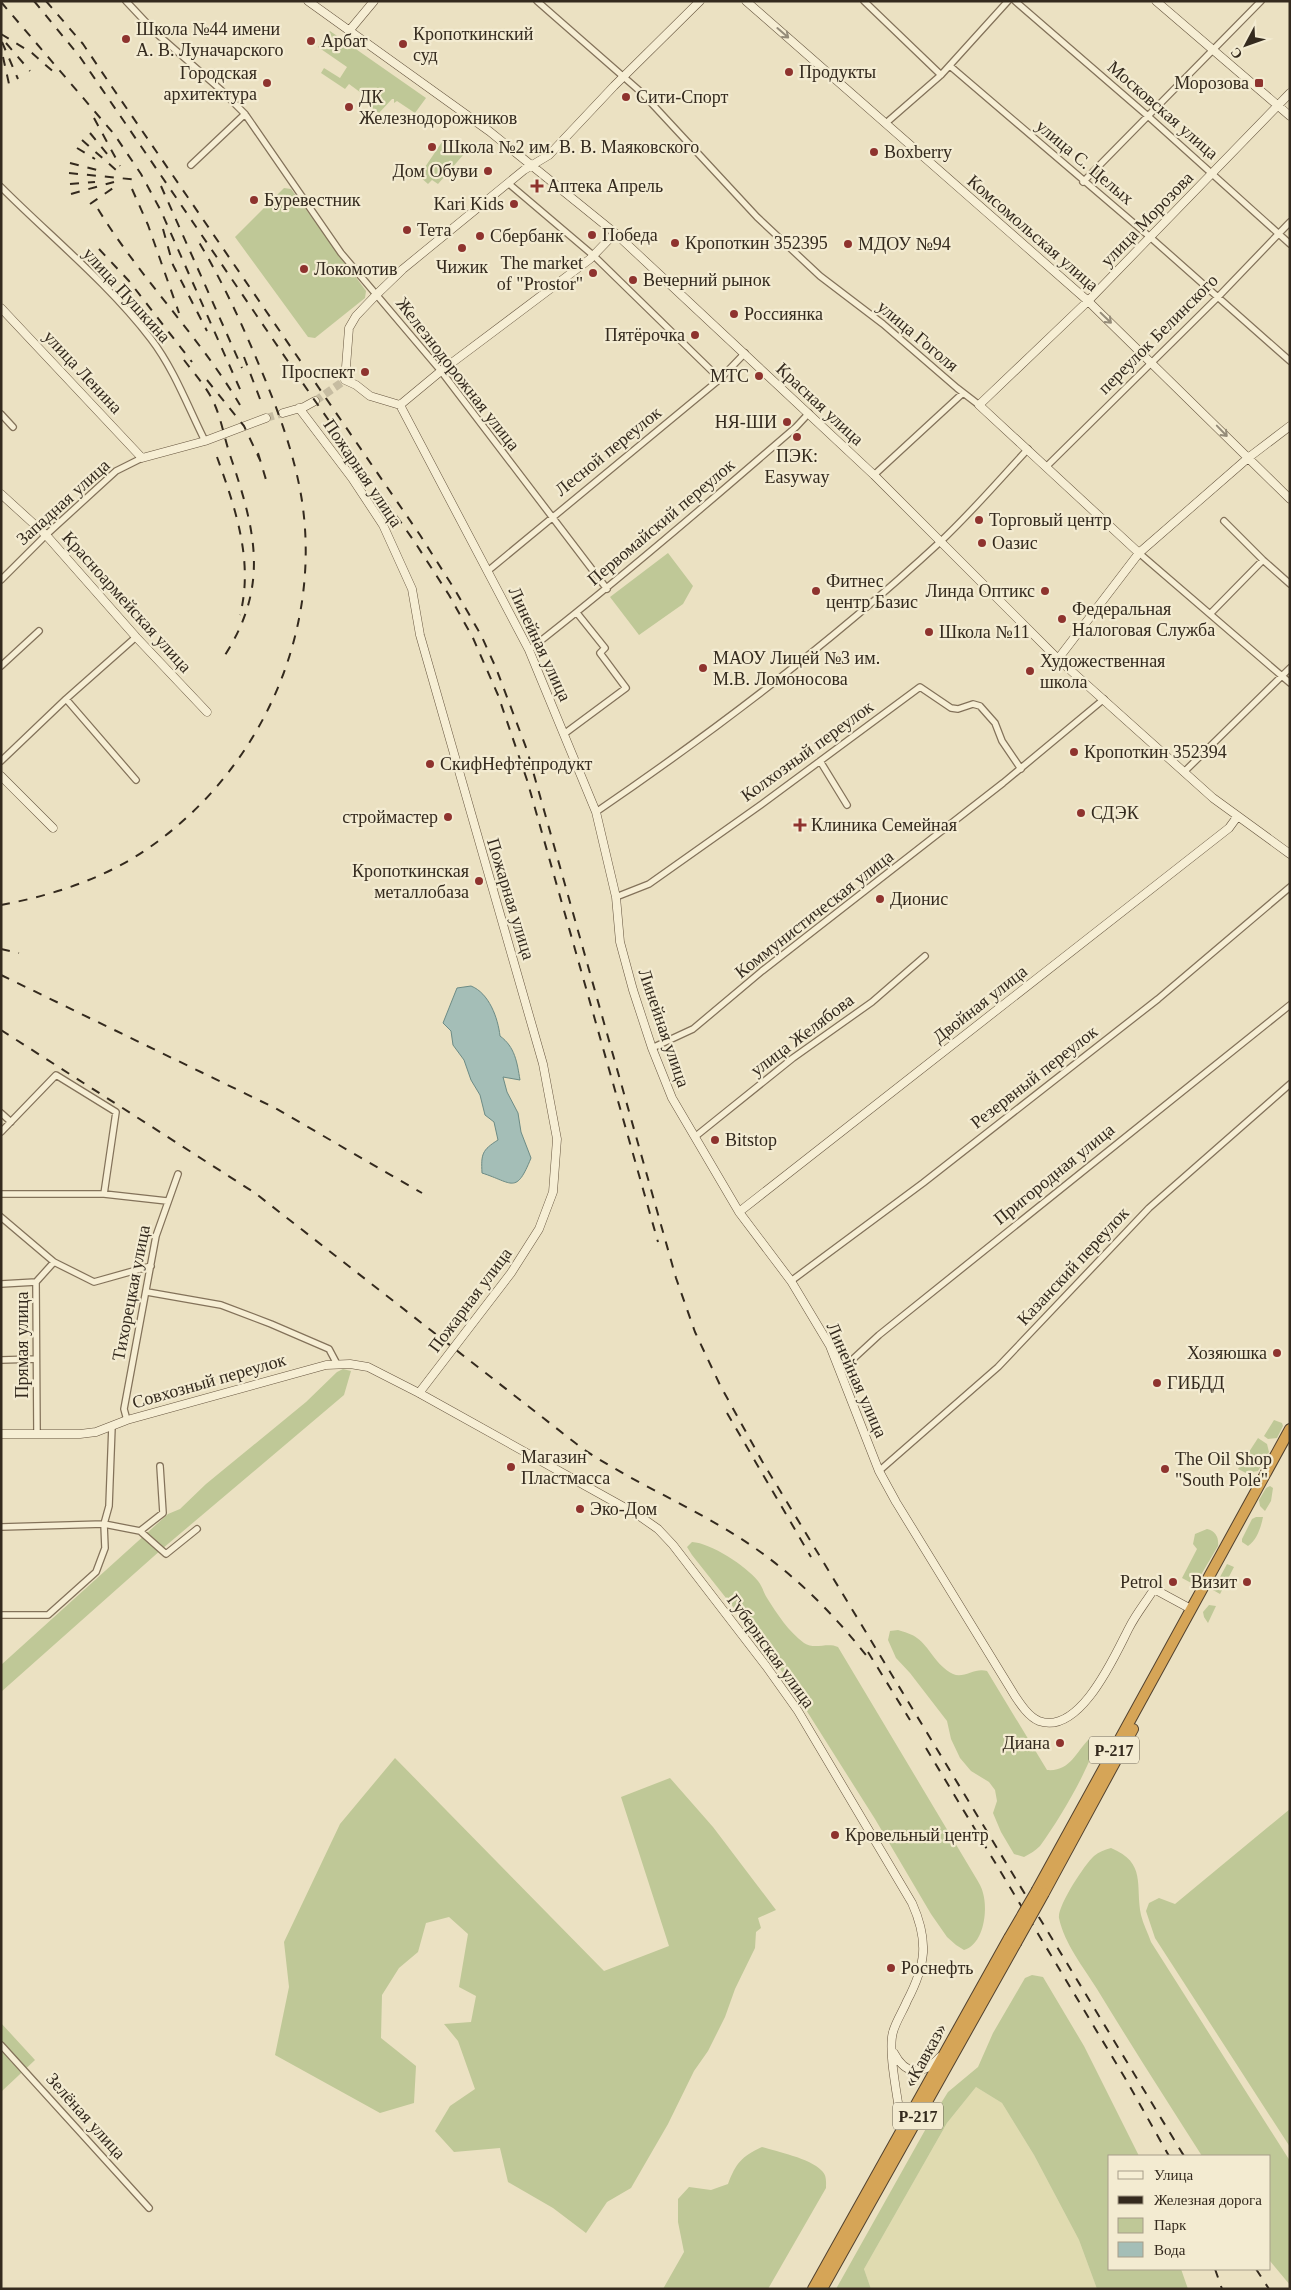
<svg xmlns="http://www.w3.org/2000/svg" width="1291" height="2290" viewBox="0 0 1291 2290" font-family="'Times New Roman',serif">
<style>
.farmland{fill:#e0dbb0}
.green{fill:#bfc897}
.water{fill:#a4beb7;stroke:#6c8b85}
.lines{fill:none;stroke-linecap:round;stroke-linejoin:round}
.secondary-tunnel{stroke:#c6bca1;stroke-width:8;stroke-dasharray:8 4;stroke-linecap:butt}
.street-casing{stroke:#83725a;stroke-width:8}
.secondary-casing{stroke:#65543e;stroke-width:9}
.highway-casing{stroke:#51412e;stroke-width:12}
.street{stroke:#f6eed4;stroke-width:5.5}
.secondary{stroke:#f6eed4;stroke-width:8}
.highway{stroke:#d6a557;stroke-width:10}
.rail{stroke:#342a1e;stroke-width:2;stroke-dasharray:9 9;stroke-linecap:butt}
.highway-bridge-casing{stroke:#51412e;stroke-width:12;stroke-linecap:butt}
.highway-bridge{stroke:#d6a557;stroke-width:10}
.oneway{stroke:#958c79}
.poi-dot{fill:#8e332e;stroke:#f3ebd1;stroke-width:2}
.labels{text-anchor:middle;stroke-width:4.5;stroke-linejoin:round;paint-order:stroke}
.shield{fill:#f3ebd1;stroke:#6d6454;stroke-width:1}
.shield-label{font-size:16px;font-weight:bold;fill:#342a1e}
.poi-label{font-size:18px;fill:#342a1e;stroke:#f3ebd1;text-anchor:start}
.street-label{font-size:18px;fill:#342a1e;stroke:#f3ebd1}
</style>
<rect width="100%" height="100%" fill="#ebe1c2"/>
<path class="farmland" d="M976 2087 1002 2103 1034 2155 1079 2240 1097 2289H871L864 2269 947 2123Z"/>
<path class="green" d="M330 31 426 98 415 113 397 101 394 103V99H392L379 113 365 103 368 98 349 84 345 89 321 73 324 68 340 78 347 67 318 47Z
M444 139 464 154 438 184 432 180 428 184 419 176Z
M284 188 291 189 366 291 365 298 315 338 308 337 235 237Z
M668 553 693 586 683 604 639 635 610 597Z
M343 1369 351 1371 344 1395 162 1549 1 1692V1665L168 1514 180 1509 206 1484 306 1402 337 1372Z
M1274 1420 1282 1423 1283 1426 1277 1438 1268 1439 1264 1436Z
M1258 1438 1267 1444 1269 1452 1258 1471 1246 1473 1238 1469Z
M1270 1486 1273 1488 1271 1501 1265 1511 1260 1506 1259 1500 1266 1488Z
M1256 1517H1263C1261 1527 1257 1540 1248 1546L1242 1542V1539L1252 1519Z
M1207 1529C1216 1531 1219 1538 1218 1546L1195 1585 1182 1578 1197 1549 1193 1544 1195 1534Z
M692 1542C711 1543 746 1566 758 1581 762 1586 764 1593 767 1598 777 1614 789 1632 804 1643 815 1650 827 1642 838 1647L976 1878C979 1883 982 1888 983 1893 988 1910 984 1944 964 1950L956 1945 947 1937 931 1914 875 1819 772 1656 692 1555 687 1547Z
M1227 1564 1234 1567 1220 1594 1213 1590Z
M1209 1605 1216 1606 1208 1623 1204 1617 1203 1612Z
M898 1630C904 1632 912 1634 917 1638 930 1647 935 1665 953 1674 964 1679 975 1667 987 1671L1047 1770C1070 1772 1076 1752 1089 1739L1096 1743C1087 1773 1059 1820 1040 1846 1036 1850 1030 1854 1024 1857L1014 1854 1001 1832 993 1813 997 1801 995 1790 989 1782 971 1771 960 1758 951 1739 947 1721 910 1673 896 1658 888 1640 890 1631Z
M395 1758 604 1971 669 1946 621 1797 670 1778 713 1827 776 1910 758 1918 761 1928 756 1932 755 1948 735 1989 725 2017 708 2051 694 2071 668 2124 631 2188 607 2202 586 2233 553 2208 508 2182 500 2148 454 2152 435 2131 450 2106 475 2089 458 2041 444 2024 471 2022 476 1996 459 1987 468 1934 449 1917 426 1923 418 1952 399 1968 382 1995 381 2038 416 2066 414 2103 380 2113 275 2055 289 1987 284 1942 340 1824Z
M1290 1809V2147L1155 1938 1146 1911 1149 1903 1159 1898 1175 1904Z
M1111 1848C1147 1863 1135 1885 1141 1915 1143 1924 1148 1933 1151 1942L1290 2161V2285L1270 2261V2156H1202C1167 2101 1131 2045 1097 1989 1084 1968 1064 1943 1059 1918 1057 1907 1084 1865 1094 1856 1099 1852 1104 1850 1111 1848Z
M1032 1975 1043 1977 1084 2046 1139 2156H1110V2269H1181L1188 2289H1097L1079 2240 1034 2155 1002 2103 976 2087 947 2123 864 2269 871 2289H836L933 2116 948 2092 978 2067 993 2033 1025 1978Z
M1 2023 35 2060 1 2092Z
M762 2147C776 2151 811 2159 821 2170 827 2175 826 2181 826 2188L768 2289H663L684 2252 678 2222V2199L689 2187 711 2190 728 2184C736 2163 741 2157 762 2147Z"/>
<path class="water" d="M471 986C489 993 498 1018 500 1036 515 1047 517 1062 520 1080L503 1077 507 1092 518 1113 521 1132 531 1158C516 1195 513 1183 482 1173 481 1154 482 1150 498 1140L494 1122 485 1115 480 1095 471 1080 464 1060 453 1045 451 1031 443 1023 457 988Z"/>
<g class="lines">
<path class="secondary-tunnel" d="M315 401 341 383
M266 418 283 413"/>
<defs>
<path id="street" d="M126 1 156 33 221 90 245 114 341 253 441 371 607 589
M537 1 642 93 757 217 820 276 883 324 957 388 979 405
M864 1 941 75
M1015 1 1149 117 1290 244
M950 66 1150 237 1290 361
M886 123 941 75 1008 1
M191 165 245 114
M1083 182 1261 1
M508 183 594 256 720 379
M1 187C51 237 108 283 151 339 174 369 188 407 205 441
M1 414 13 427
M1047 466 1218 297 1290 222
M874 475 963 393
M1224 521 1263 560 1290 584
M1139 553 1290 683
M489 570 720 379 745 353
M1 580 46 535 116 471 142 458
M1210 614 1263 560
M529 650C621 578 708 503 796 427L809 413
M1 666 39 631
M66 699 136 780
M564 734 626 688 600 653 605 648 577 613
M1 761 66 699 136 637
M820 761 847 805
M1184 772 1290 668
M596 812C716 730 833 641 940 542 971 513 999 480 1028 449
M616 897 649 884 762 804 920 687 951 708 958 709 973 704 980 706 995 723 1002 741 1021 769
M652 1048 693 1029 762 971 1003 783 1104 699
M1 1113 11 1122
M1 1132 56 1075 116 1112 104 1194
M696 1136 793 1058 872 1002 925 956
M1 1194H104L167 1201
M1 1217 54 1262 94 1282 151 1266
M791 1281 923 1183 1158 999 1290 887
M1 1284 36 1282
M147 1292 221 1305 271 1324 329 1349 337 1364
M1 1360 36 1359
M840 1371 879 1335 1290 1005
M127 1420 124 1409 156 1236 178 1174
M37 1434 36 1282 54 1262
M879 1471 998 1367 1149 1208 1290 1084
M1 1527 104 1524 140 1531 163 1513 160 1466
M140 1531 166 1554 197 1529
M1 1615H48L96 1572 105 1548 104 1524 109 1506 112 1426
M1 2045 149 2208"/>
<path id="secondary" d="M308 1 489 131 615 233 874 475 1058 659 1213 798 1290 854
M746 1 1088 301 1290 499
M1156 1 1290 116
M349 31 374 1
M1 308 142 458 205 441 266 418
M345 380 356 385 370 396 400 405 529 650 596 812 616 897 620 942 633 990 652 1048 672 1098 739 1212 791 1281 830 1346 879 1471 896 1502 1015 1696C1021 1705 1029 1717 1039 1721 1080 1736 1115 1655 1129 1628 1136 1614 1146 1602 1154 1589L1191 1609
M345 380 349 328 356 316 376 295 403 269 524 170 549 155 614 86 700 1
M400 405 441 371 590 259 615 233
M299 408 352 478 383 525 412 589 420 635 543 1064 557 1139 553 1192 539 1229 511 1273 419 1393
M283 413 304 407 315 401
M1 494 46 535 136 637 207 712
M1139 553 979 405 1088 301 1290 93
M1058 659 1139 553 1248 458 1290 426
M1 776 53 828
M739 1212 1229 828 1237 817
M1 1434H80L96 1432 127 1420 326 1365 350 1364 368 1367 419 1393 638 1515 658 1529 673 1545 766 1666 798 1711 912 1903C929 1941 926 1965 907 2001 903 2011 896 2021 893 2032 887 2052 900 2107 902 2131
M894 2053C906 2076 923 2076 940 2057"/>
<path id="highway" d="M1037 1890 1290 1429
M1044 1893 1133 1729
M813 2289 1009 1938
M822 2289 1016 1943"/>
</defs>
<use href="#street" class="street-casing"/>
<use href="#secondary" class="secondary-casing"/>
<use href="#highway" class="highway-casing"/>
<use href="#street" class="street"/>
<use href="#secondary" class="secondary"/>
<use href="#highway" class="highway"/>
<path class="rail" d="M34 1 80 57 313 398 414 541 449 595 473 638 498 695 527 780 658 1242
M46 1 83 44 112 87 420 535 455 590 481 635 496 668 527 750 676 1278 695 1332 720 1385 762 1461 1184 2156
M1 2 114 134 141 174 161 211 243 396
M1 34 32 53 57 75
M2 42 18 79
M6 43 30 71
M3 57 9 84
M94 118 120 166
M90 133 112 160
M82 140 116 170
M77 148 95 159
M70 163 101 171
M69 173 139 180
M70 184 95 182
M161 186 242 368
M132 189 148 225 179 313
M71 194 114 182
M90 204 116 186
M98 209C140 278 199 336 240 405
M163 229 173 265 207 331
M99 249 129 281 192 362
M244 357 260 399
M184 360C193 372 204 384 211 397 221 415 224 438 231 458 256 532 269 586 225 655
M207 380 244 426 260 460
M258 453 267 483
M217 457C235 507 254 561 240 615
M1 905C54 895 106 878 150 847 260 770 322 634 302 501 295 456 279 413 262 372 243 326 223 282 197 239
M1 949 19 953
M1 975 275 1108 422 1193
M1 1030 255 1193 583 1449C637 1485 698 1509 752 1546 797 1577 835 1615 869 1659
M727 1413 811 1557
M868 1652 910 1720
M926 1748 1125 2078 1169 2156
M1215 2269 1222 2289
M1256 2269 1269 2289"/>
<defs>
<path id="highway-bridge" d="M1009 1938 1037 1890
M1016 1943 1044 1893"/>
</defs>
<use href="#highway-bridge" class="highway-bridge-casing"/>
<use href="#highway-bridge" class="highway-bridge"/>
</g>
<defs><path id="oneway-shaft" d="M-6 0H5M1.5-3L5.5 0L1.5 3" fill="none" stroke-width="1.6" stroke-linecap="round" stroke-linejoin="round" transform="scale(1.25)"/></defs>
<g class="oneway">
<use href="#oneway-shaft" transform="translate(783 33) rotate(41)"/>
<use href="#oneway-shaft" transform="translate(1106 318) rotate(44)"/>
<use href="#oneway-shaft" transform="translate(1222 431) rotate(46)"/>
</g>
<g class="poi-dot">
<circle cx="126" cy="39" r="5"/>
<circle cx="311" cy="41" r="5"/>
<circle cx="403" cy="44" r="5"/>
<circle cx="789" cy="72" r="5"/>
<circle cx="267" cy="83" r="5"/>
<rect x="1254" y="78" width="10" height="10" rx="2.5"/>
<circle cx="626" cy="97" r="5"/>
<circle cx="349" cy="107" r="5"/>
<circle cx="432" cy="147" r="5"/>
<circle cx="874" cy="152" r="5"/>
<circle cx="488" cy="171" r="5"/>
<path d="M534.5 178.5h5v5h5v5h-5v5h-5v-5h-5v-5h5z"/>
<circle cx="254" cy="200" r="5"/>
<circle cx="514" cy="204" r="5"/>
<circle cx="407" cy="230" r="5"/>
<circle cx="592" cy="235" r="5"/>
<circle cx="480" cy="236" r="5"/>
<circle cx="675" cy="243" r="5"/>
<circle cx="848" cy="244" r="5"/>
<circle cx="462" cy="248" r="5"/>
<circle cx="304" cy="269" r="5"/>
<circle cx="593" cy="273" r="5"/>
<circle cx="633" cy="280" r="5"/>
<circle cx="734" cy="314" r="5"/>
<circle cx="695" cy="335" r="5"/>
<circle cx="365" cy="372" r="5"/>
<circle cx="759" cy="376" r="5"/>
<circle cx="787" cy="422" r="5"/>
<circle cx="797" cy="437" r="5"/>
<circle cx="979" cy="520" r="5"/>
<circle cx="982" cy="543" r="5"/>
<circle cx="816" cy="591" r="5"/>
<circle cx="1045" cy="591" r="5"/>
<circle cx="1062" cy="619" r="5"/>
<circle cx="929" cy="632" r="5"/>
<circle cx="703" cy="668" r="5"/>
<circle cx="1030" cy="671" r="5"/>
<circle cx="1074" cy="752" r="5"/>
<circle cx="430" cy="764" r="5"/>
<circle cx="1081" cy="813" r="5"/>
<circle cx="448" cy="817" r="5"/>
<path d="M797.5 817.5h5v5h5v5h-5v5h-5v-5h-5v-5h5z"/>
<circle cx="479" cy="881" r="5"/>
<circle cx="880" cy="899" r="5"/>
<circle cx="715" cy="1140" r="5"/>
<circle cx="1277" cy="1353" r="5"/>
<circle cx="1157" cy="1383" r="5"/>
<circle cx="511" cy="1467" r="5"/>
<circle cx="1165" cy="1469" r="5"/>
<circle cx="580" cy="1509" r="5"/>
<circle cx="1173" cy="1582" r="5"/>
<circle cx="1247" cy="1582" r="5"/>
<circle cx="1060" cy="1743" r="5"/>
<circle cx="835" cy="1835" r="5"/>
<circle cx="891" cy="1968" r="5"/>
</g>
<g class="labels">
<g class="shield">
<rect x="1089" y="1736.5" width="50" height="27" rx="4"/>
<rect x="893" y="2102.5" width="50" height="27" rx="4"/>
</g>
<g class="shield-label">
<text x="1114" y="1756">Р-217</text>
<text x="918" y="2122">Р-217</text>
</g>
<g class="poi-label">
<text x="136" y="35">Школа №44 имени<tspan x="136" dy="21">А. В. Луначарского</tspan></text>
<text x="413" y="40">Кропоткинский<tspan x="413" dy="21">суд</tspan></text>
<text x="321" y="47">Арбат</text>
<text x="799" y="78">Продукты</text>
<text x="257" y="79" text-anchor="end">Городская<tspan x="257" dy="21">архитектура</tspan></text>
<text x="1249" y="89" text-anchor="end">Морозова</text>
<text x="359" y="103">ДК<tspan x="359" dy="21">Железнодорожников</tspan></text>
<text x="636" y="103">Сити-Спорт</text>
<text x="442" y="153">Школа №2 им. В. В. Маяковского</text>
<text x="884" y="158">Boxberry</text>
<text x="478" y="177" text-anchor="end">Дом Обуви</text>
<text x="547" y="192">Аптека Апрель</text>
<text x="264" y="206">Буревестник</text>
<text x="504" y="210" text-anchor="end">Kari Kids</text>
<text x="417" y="236">Тета</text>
<text x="602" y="241">Победа</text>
<text x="490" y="242">Сбербанк</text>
<text x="685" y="249">Кропоткин 352395</text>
<text x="858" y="250">МДОУ №94</text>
<text x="583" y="269" text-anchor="end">The market<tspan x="583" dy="21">of "Prostor"</tspan></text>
<text x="462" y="273" text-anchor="middle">Чижик</text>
<text x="314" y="275">Локомотив</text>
<text x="643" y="286">Вечерний рынок</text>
<text x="744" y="320">Россиянка</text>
<text x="685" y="341" text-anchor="end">Пятёрочка</text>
<text x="355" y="378" text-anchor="end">Проспект</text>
<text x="749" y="382" text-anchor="end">МТС</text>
<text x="777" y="428" text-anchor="end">НЯ-ШИ</text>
<text x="797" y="462" text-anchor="middle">ПЭК:<tspan x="797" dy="21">Easyway</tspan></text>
<text x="989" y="526">Торговый центр</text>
<text x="992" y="549">Оазис</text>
<text x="826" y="587">Фитнес<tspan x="826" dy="21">центр Базис</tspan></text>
<text x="1035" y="597" text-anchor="end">Линда Оптикс</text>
<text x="1072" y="615">Федеральная<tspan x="1072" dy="21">Налоговая Служба</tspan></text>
<text x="939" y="638">Школа №11</text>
<text x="713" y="664">МАОУ Лицей №3 им.<tspan x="713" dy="21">М.В. Ломоносова</tspan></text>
<text x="1040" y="667">Художественная<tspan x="1040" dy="21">школа</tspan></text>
<text x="1084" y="758">Кропоткин 352394</text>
<text x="440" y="770">СкифНефтепродукт</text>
<text x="1091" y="819">СДЭК</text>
<text x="438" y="823" text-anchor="end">строймастер</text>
<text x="811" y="831">Клиника Семейная</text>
<text x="469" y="877" text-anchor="end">Кропоткинская<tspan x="469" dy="21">металлобаза</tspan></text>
<text x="890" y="905">Дионис</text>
<text x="725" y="1146">Bitstop</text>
<text x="1267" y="1359" text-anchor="end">Хозяюшка</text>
<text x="1167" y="1389">ГИБДД</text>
<text x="521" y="1463">Магазин<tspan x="521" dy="21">Пластмасса</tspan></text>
<text x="1175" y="1465">The Oil Shop<tspan x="1175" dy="21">"South Pole"</tspan></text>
<text x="590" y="1515">Эко-Дом</text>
<text x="1163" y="1588" text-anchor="end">Petrol</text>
<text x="1237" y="1588" text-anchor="end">Визит</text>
<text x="1050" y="1749" text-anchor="end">Диана</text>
<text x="845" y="1841">Кровельный центр</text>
<text x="901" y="1974">Роснефть</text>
</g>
<g class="street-label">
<text transform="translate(1163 110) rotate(41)" y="6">Московская улица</text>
<text transform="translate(1085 162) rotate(40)" y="6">улица С. Целых</text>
<text transform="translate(1147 219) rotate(-46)" y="6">улица Морозова</text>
<text transform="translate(1033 233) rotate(41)" y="6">Комсомольская улица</text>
<text transform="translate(127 295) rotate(48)" y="6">улица Пушкина</text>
<text transform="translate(1158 334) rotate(-45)" y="6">переулок Белинского</text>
<text transform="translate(918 336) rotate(40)" y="6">улица Гоголя</text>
<text transform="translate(83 372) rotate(47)" y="6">улица Ленина</text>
<text transform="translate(458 374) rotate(52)" y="6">Железнодорожная улица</text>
<text transform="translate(820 404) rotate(43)" y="6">Красная улица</text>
<text transform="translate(608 451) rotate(-39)" y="6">Лесной переулок</text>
<text transform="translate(363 473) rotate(56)" y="6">Пожарная улица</text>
<text transform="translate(63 502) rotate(-42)" y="6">Западная улица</text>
<text transform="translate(661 522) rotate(-40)" y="6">Первомайский переулок</text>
<text transform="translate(127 602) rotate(48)" y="6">Красноармейская улица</text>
<text transform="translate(540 644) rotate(65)" y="6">Линейная улица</text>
<text transform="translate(807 751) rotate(-36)" y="6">Колхозный переулок</text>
<text transform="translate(511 899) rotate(73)" y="6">Пожарная улица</text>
<text transform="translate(814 914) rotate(-38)" y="6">Коммунистическая улица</text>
<text transform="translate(980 1004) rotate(-38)" y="6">Двойная улица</text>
<text transform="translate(664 1028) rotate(71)" y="6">Линейная улица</text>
<text transform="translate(802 1035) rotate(-37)" y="6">улица Желябова</text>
<text transform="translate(1034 1077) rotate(-38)" y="6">Резервный переулок</text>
<text transform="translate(1054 1174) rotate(-39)" y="6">Пригородная улица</text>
<text transform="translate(1073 1266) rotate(-47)" y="6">Казанский переулок</text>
<text transform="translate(131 1293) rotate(-79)" y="6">Тихорецкая улица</text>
<text transform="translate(470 1300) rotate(-53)" y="6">Пожарная улица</text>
<text transform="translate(22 1345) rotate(-90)" y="6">Прямая улица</text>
<text transform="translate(857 1380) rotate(66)" y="6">Линейная улица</text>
<text transform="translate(209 1381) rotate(-16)" y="6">Совхозный переулок</text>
<text transform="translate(771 1651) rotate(54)" y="6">Губернская улица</text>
<text transform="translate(925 2055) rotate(-61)" y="6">«Кавказ»</text>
<text transform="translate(86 2116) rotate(48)" y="6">Зелёная улица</text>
</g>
</g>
<rect width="1291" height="2290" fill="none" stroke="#342a1e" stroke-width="5"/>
<rect x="1108" y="2155" width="162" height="115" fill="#f3ebd1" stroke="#a79e89"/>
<rect x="1118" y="2171" width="25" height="8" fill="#f6eed4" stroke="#a79e89"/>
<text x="1154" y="2180" font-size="15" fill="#342a1e">Улица</text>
<rect x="1118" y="2196" width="25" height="8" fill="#342a1e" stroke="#a79e89"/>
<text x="1154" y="2205" font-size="15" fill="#342a1e">Железная дорога</text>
<rect x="1118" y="2218" width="25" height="15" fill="#bfc897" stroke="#a79e89"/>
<text x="1154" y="2230" font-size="15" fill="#342a1e">Парк</text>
<rect x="1118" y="2242" width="25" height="15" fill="#a4beb7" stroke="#a79e89"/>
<text x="1154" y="2255" font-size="15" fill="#342a1e">Вода</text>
<g transform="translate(1246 45) rotate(229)" stroke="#f3ebd1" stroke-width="4" paint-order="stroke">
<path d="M0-4L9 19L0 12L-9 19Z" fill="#342a1e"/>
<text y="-8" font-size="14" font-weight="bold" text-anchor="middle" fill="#342a1e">С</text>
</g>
</svg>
